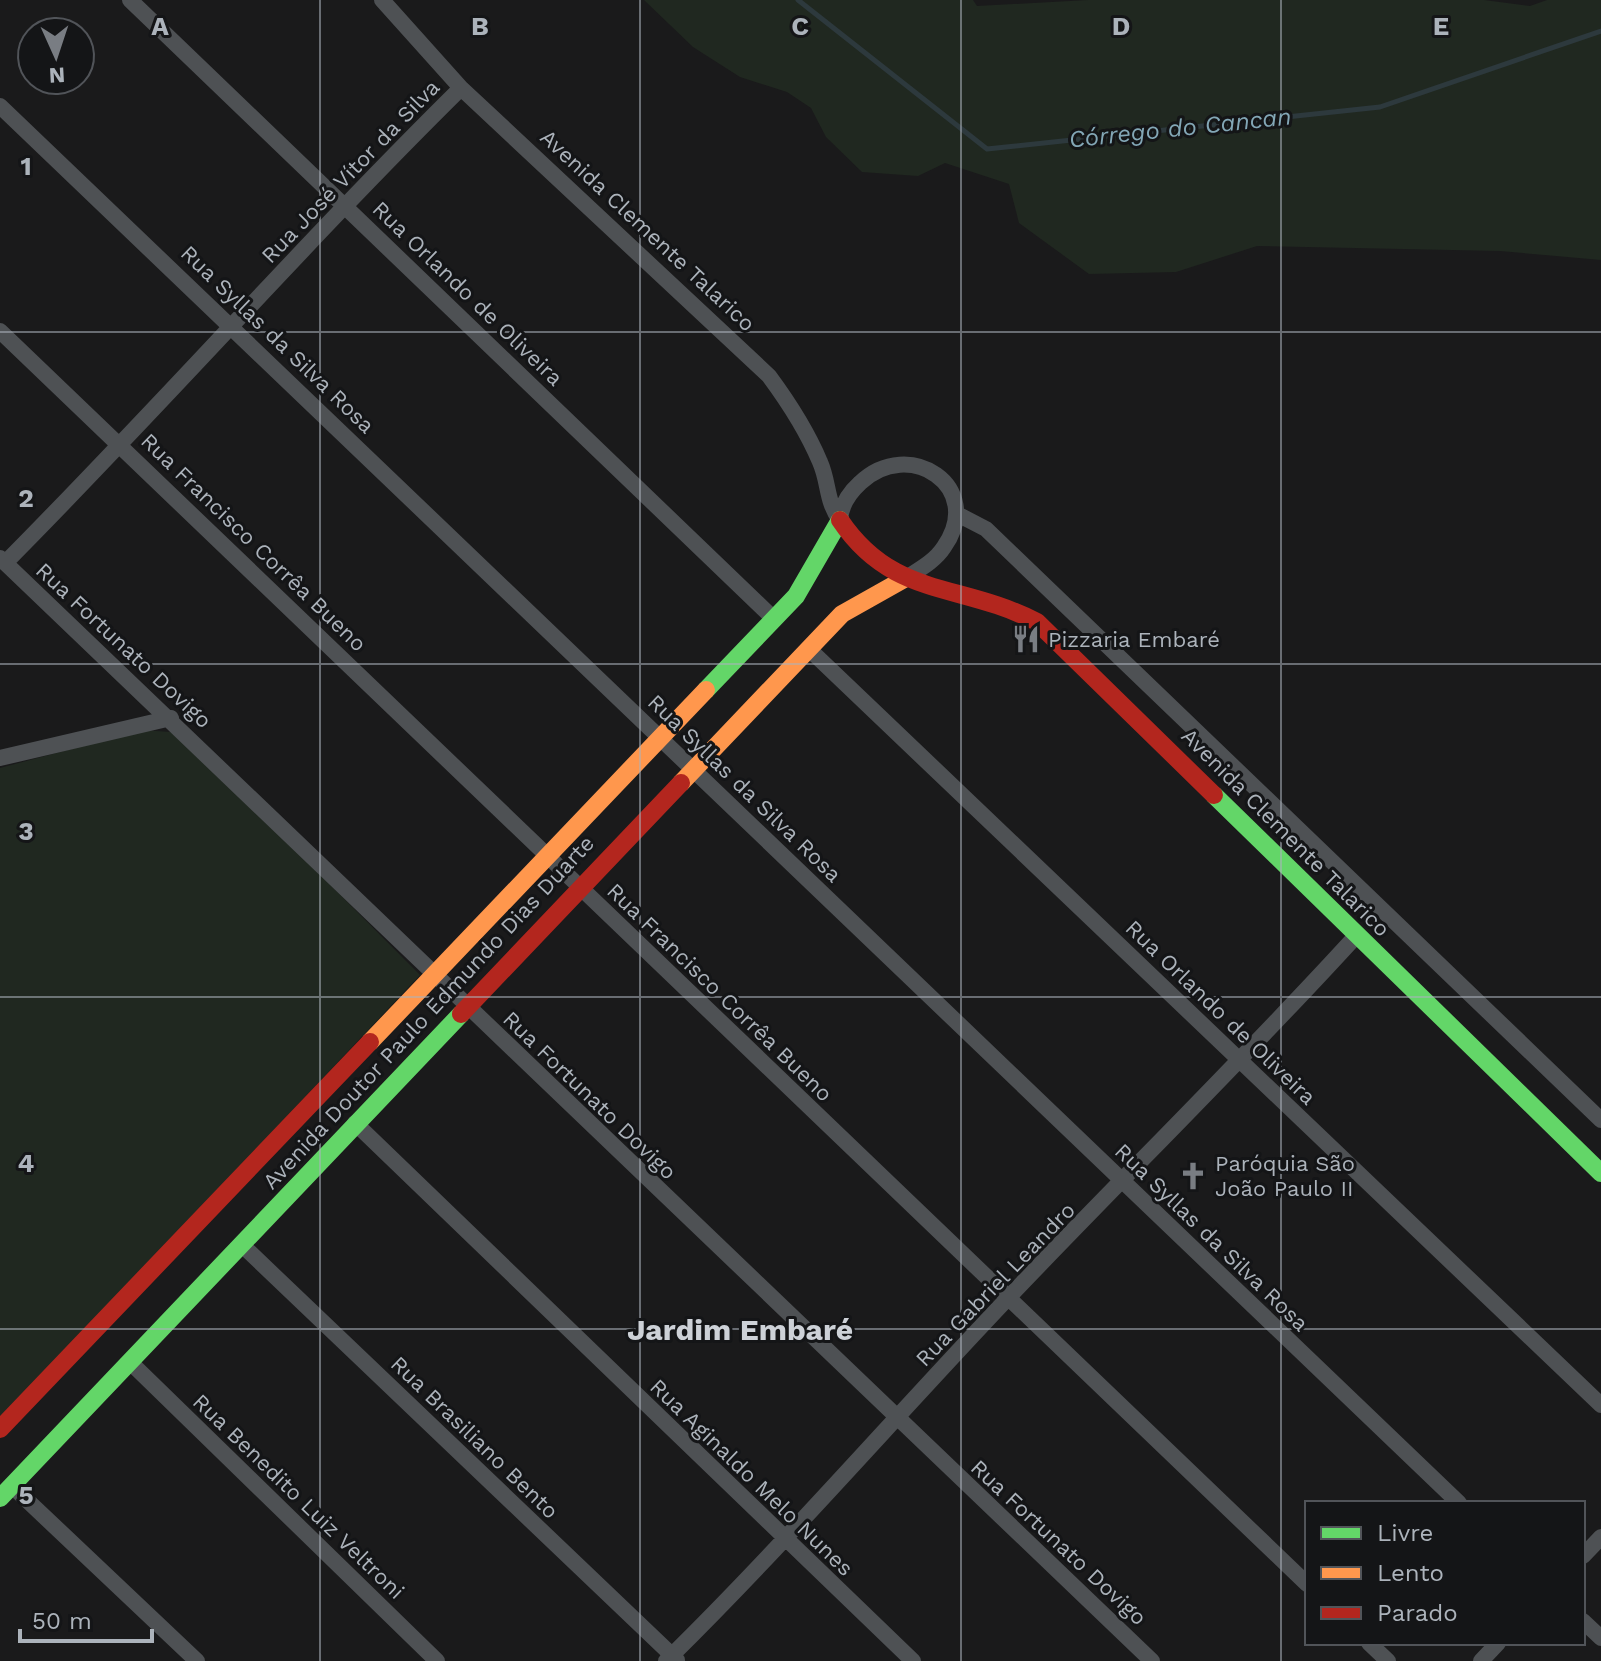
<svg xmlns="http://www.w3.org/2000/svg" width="1601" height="1661" viewBox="0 0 1601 1661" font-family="'Work Sans',sans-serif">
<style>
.green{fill:#202820}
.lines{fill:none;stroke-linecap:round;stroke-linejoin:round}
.stream{stroke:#2d393d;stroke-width:5}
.street{stroke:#4e5154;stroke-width:16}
.fast{stroke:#63d668;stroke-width:18}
.slow{stroke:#ff974d;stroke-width:18}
.jam{stroke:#b3261e;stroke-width:18}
.grid{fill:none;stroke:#acb3bb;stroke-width:2;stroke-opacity:0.55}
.labels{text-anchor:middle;stroke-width:6;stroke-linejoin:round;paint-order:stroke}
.street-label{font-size:22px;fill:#acb3bb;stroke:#141517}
.poi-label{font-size:22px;fill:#acb3bb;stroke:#141517;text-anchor:start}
.water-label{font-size:24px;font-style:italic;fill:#83a7b6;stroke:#141517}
.district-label{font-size:30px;font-weight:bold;fill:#cdd1d7;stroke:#141517}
.grid-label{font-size:26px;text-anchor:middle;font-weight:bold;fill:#acb3bb;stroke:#141517;stroke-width:6;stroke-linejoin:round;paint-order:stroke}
</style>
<rect width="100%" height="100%" fill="#1a1a1b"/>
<path class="green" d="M644 0H973L977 6 1088 0H1484L1530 6 1547 0H1601V260L1500 251 1257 246 1176 272 1089 274 1019 223 1009 184 945 163 918 176 862 172 826 137 811 108 787 92 740 77 693 47Z
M143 730 170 732 185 739 420 975 0 1420V768Z"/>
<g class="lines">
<path class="stream" d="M798 0 987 149 1380 107 1601 31"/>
<path class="street" d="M130 0 774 619
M382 0 461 88 769 376C789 403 807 431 820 462 829 482 826 502 840 520
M0 106 1459 1503
M0 331 1307 1584
M957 514 986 529 1601 1120
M840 520C841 506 849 493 860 483 909 436 986 487 944 547 935 561 920 569 906 578
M0 558 1152 1661
M5 563C160 407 305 242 461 88
M810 650 1601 1405
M0 758 171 718
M355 1123 913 1661
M241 1244 677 1660
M130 1362 437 1661
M12 1486 197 1661
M1583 1556 1601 1537
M1583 1621 1601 1638
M1369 1643 1388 1661
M666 1661C784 1545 893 1419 1007 1299 1123 1177 1243 1060 1356 936
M1481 1661 1498 1643"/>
<path class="fast" d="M706 690 796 596 840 520
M1214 795 1601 1173
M0 1498 461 1014"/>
<path class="slow" d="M681 783 842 614 906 578
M370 1042 706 690"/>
<path class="jam" d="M840 520C893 599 960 582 1037 622L1214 795
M461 1014 681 783
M0 1429 370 1042"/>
</g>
<path class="grid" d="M320 0V1661M640 0V1661M961 0V1661M1281 0V1661M0 332H1601M0 664H1601M0 997H1601M0 1329H1601"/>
<defs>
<symbol id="restaurant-bare" viewBox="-9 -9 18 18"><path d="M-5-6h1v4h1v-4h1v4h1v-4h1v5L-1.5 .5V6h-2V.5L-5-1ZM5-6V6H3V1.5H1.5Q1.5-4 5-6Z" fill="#797d83" stroke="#141517" stroke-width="2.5" paint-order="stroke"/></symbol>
<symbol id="church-bare" viewBox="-9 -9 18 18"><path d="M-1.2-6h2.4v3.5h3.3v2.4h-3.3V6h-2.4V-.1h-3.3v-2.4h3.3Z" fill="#797d83" stroke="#141517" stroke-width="2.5" paint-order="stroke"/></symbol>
</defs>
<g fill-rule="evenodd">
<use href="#restaurant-bare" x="1006" y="619" width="40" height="40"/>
<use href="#church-bare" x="1173" y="1156" width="40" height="40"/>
</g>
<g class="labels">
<g class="street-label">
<text transform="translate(350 171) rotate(-46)" y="8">Rua José Vítor da Silva</text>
<text transform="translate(648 230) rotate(43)" y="8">Avenida Clemente Talarico</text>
<text transform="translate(468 293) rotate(44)" y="8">Rua Orlando de Oliveira</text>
<text transform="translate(278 339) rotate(44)" y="8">Rua Syllas da Silva Rosa</text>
<text transform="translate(254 542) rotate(44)" y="8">Rua Francisco Corrêa Bueno</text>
<text transform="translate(124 645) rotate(43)" y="8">Rua Fortunato Dovigo</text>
<text transform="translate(745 788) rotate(44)" y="8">Rua Syllas da Silva Rosa</text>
<text transform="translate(1286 832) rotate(45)" y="8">Avenida Clemente Talarico</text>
<text transform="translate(720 992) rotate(44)" y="8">Rua Francisco Corrêa Bueno</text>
<text transform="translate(428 1012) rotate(-47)" y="8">Avenida Doutor Paulo Edmundo Dias Duarte</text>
<text transform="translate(1221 1012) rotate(44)" y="8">Rua Orlando de Oliveira</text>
<text transform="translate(590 1095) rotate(44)" y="8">Rua Fortunato Dovigo</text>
<text transform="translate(1212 1237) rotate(44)" y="8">Rua Syllas da Silva Rosa</text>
<text transform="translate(995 1284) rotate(-46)" y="8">Rua Gabriel Leandro</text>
<text transform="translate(475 1437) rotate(44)" y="8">Rua Brasiliano Bento</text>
<text transform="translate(752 1477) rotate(44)" y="8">Rua Aginaldo Melo Nunes</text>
<text transform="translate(299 1496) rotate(44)" y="8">Rua Benedito Luiz Veltroni</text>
<text transform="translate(1059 1542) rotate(43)" y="8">Rua Fortunato Dovigo</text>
</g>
<g class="poi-label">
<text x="1048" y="647">Pizzaria Embaré</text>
<text x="1215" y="1171">Paróquia São<tspan x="1215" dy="25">João Paulo II</tspan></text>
</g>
<g class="water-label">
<text transform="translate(1180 128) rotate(-6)" y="8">Córrego do Cancan</text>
</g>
<g class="district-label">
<text x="740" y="1340">Jardim Embaré</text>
</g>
</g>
<g class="grid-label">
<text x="160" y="35">A</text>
<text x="480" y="35">B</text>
<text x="800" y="35">C</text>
<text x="1121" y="35">D</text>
<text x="1441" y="35">E</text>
<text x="26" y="175">1</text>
<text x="26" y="507">2</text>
<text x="26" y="840">3</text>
<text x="26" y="1172">4</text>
<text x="26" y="1504">5</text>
</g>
<rect x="1305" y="1501" width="280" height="144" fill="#141517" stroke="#515459" stroke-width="2"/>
<rect x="1321" y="1527" width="40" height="12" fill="#63d668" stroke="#515459" stroke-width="2"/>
<text x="1377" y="1541" font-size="24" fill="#acb3bb">Livre</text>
<rect x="1321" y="1567" width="40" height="12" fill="#ff974d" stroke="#515459" stroke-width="2"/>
<text x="1377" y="1581" font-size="24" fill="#acb3bb">Lento</text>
<rect x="1321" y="1607" width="40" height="12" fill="#b3261e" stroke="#515459" stroke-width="2"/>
<text x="1377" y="1621" font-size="24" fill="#acb3bb">Parado</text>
<g transform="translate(56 56) rotate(177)"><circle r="38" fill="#141517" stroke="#515459" stroke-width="2"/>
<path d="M0-6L14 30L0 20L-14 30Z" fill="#797d83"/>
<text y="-12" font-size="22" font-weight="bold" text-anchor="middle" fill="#acb3bb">N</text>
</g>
<path d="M20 1629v12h132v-12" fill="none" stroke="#acb3bb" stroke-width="4"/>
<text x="32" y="1629" font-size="24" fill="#acb3bb" stroke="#141517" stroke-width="6" paint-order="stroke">50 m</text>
</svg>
